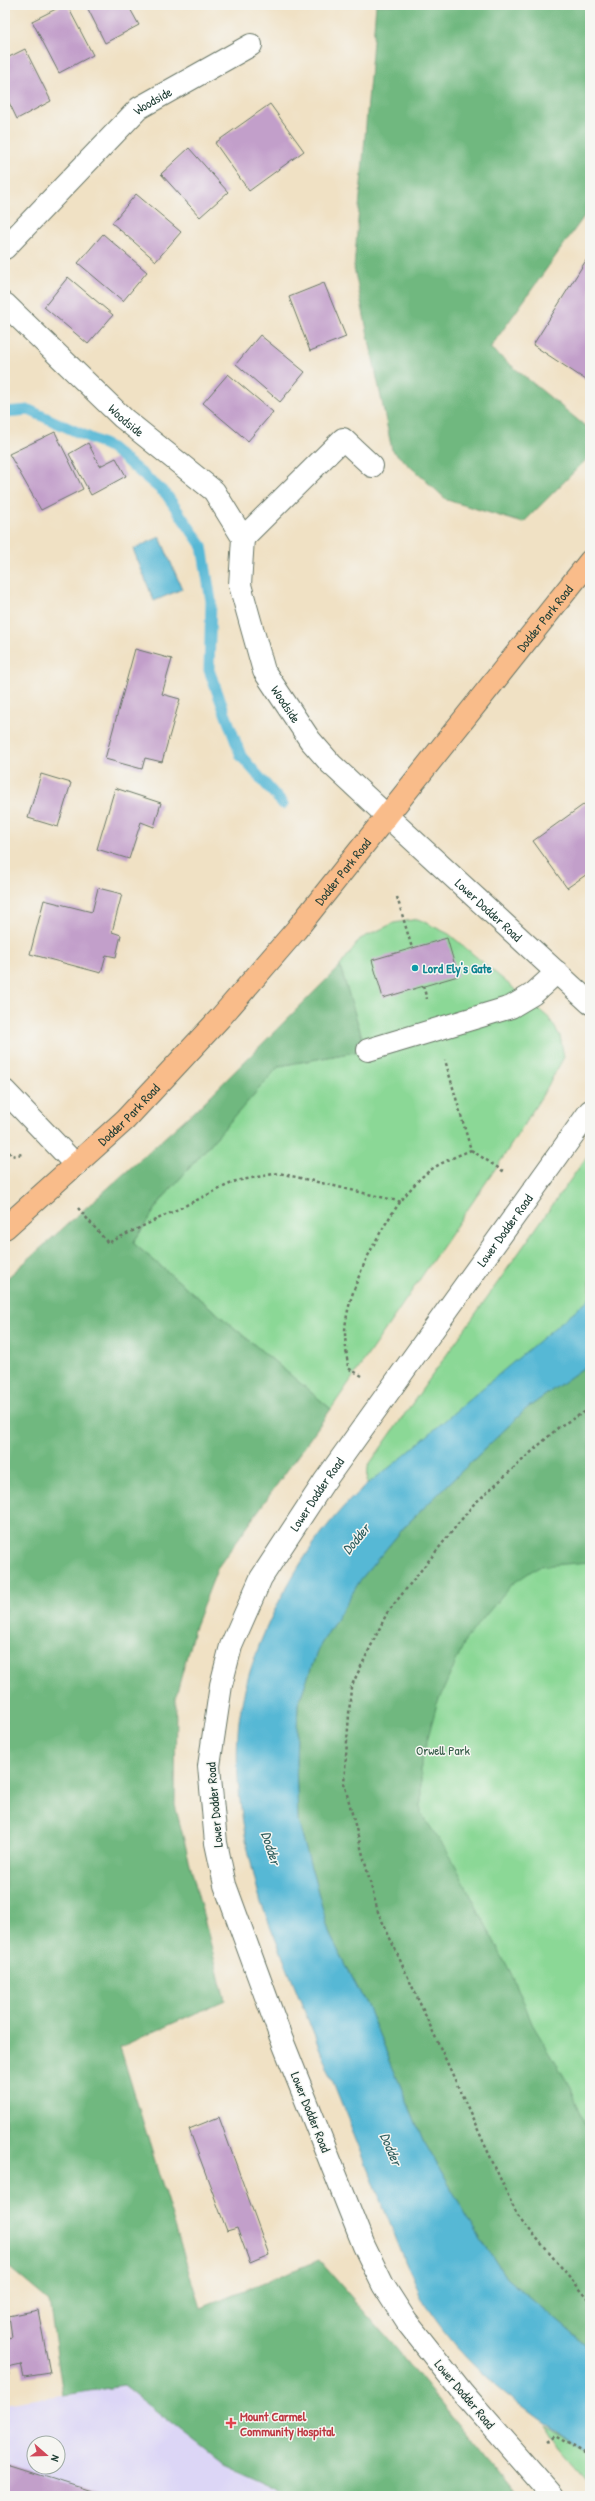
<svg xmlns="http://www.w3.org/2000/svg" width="595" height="2501" viewBox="0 0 595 2501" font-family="'Patrick Hand',sans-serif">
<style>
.built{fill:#dcd6f6;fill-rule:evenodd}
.green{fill:#8bd896;stroke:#558a65}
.forest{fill:#70b87f;stroke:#487a5a}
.water{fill:#57b8d5;stroke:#3b7a84}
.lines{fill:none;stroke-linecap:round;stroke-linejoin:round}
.stream{stroke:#57b8d5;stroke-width:11}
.building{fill:#c29fca}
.minor-casing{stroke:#687666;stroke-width:24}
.major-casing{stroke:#687666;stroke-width:24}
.path{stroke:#687666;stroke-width:2.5;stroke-dasharray:3 3;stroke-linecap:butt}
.minor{stroke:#fff;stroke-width:22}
.major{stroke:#f9bc8a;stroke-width:22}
.culture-dot{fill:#0f9aa8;stroke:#f6f6f2;stroke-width:1.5}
.health-dot{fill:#e0444e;stroke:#f6f6f2;stroke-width:1.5}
.labels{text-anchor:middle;stroke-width:3;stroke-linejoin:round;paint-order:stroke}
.street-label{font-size:13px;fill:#1f3d34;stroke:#f6f6f2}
.culture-label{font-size:13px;font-weight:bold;fill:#0d838f;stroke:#f6f6f2;text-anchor:start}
.park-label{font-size:13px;fill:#355c48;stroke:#f6f6f2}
.health-label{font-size:13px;font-weight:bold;fill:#be3a42;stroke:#f6f6f2;text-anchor:start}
.water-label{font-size:14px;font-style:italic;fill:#2d5c5c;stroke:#f6f6f2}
</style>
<rect width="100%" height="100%" fill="#f6f6f2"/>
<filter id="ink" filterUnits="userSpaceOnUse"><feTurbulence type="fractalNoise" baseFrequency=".025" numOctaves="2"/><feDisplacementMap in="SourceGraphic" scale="8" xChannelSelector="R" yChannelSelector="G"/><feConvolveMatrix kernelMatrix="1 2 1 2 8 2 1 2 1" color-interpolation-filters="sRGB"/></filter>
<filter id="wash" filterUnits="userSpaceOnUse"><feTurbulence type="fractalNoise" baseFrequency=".012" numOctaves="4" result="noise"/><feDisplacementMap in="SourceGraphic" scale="16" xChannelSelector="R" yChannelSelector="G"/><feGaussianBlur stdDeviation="0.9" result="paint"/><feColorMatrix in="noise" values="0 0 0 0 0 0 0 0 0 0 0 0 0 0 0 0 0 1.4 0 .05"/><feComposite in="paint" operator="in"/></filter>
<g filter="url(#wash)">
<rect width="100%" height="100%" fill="#f0e1c4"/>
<path class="built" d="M124 2385 512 2492 516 2496H5V2404ZM34 2443H58V2467H34Z"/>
<path class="green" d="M418 919 449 934 549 1018 560 1036 564 1057 545 1091 502 1159 331 1409 133 1243 162 1199 279 1066 366 1050 340 966 360 939 394 923Z
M590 1152V2348L423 2140 367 2006 330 1935 361 1579 406 1525 367 1484 368 1466Z
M545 2425 590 2452V2485L563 2454Z"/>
<path class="forest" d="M376 5H590V208L490 348 590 430V456L523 523 447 500 392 450 354 268Z
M340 966 366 1050 279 1066 162 1199 133 1243 331 1409 218 1567 195 1626 176 1696 175 1805 225 2000 120 2047 200 2308 319 2260 395 2347 516 2496H284L261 2480 223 2463 124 2386 63 2395 49 2301 5 2264 7 2196 5 2187V1280L201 1105Z
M590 1363V1562L539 1566 511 1585 466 1639 437 1704 421 1763V1813L452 1859 516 1984 534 2027 571 2088 590 2137V2348L506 2278 471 2223 423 2140 367 2006 330 1935 298 1821 296 1762 298 1705 318 1649 361 1579 406 1525 526 1409Z"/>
<path class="water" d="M160 537 182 589 154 601 133 549Z
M590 1298V1363L526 1409 406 1525 361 1579 318 1649 298 1704 296 1762 298 1821 330 1935 367 2006 423 2140 471 2223 506 2278 590 2348V2452C532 2416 472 2373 433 2316 421 2300 414 2279 405 2261L261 1903C246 1847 234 1791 238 1732 243 1656 297 1553 351 1499 370 1480 392 1467 412 1449 470 1398 530 1348 590 1298Z"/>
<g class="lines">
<path class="stream" d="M5 412 29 410 110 447 166 494 202 546 211 601 209 670 241 756 283 804"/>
</g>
<g id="blocks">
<path class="building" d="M64 5H67L93 55 59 73 32 21Z
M86 5H128L139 25 105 43Z
M25 49 51 101 17 119 5 94V59Z
M270 104 304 151 249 191 215 143Z
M5 135 9 143 5 145Z
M189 148 228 192 200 217 161 174Z
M136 194 181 232 156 261 112 223Z
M103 234 147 272 123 301 78 263Z
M590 254V379L589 382 533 345Z
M68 277 113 315 88 344 44 307Z
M324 283 346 337 310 351 289 297Z
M260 335 305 372 280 402 236 364Z
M228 374 273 412 248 441 203 403Z
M55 432 83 489 41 510 9 454Z
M88 443 100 466 116 458 126 476 91 495 69 454Z
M135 649 172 659 162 694 180 699 162 762 145 758 142 769 105 759Z
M41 774 71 783 58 827 28 818Z
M115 788 161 803 154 827 141 822 129 859 97 849Z
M590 800V872L567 888 533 841Z
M98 888 122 894 112 932 121 935 116 957 106 955 101 973 30 954 44 900 92 912Z
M447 938 458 976 383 998 372 960Z
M219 2117 269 2255 250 2263 237 2228 227 2231 189 2129Z
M38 2310 50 2373 24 2377 21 2364 8 2367 9 2375 5 2376V2324L8 2338 12 2337 9 2316Z
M5 2464 107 2496H5Z"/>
</g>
</g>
<g filter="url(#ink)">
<use href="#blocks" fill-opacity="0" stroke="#687666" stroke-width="1"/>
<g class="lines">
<defs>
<g id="minor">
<path id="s1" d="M5 248 139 108 251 45"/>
<path id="s2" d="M5 304 123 418 214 491 243 538 240 585 264 671 310 740 331 764 387 816 590 1003"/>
<path d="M243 538 343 439 372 466"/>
<path d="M368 1050 511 1007 533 994 557 972"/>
<path d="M5 1091 76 1165"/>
<path id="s3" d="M553 2496 463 2393 406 2321 383 2285 364 2246 280 2035 225 1885 216 1843 209 1766 221 1685 231 1646 261 1578 324 1482 590 1111"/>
</g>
<g id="major">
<path id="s4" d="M5 1228 125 1120 220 1018 296 930 590 561"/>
</g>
</defs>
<use href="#minor" class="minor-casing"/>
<use href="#major" class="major-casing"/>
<path class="path" d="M397 897 412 948
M423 986 427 999
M5 1147 12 1156 22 1154
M471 1150 506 1173
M78 1208 108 1243 236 1181 279 1173 402 1202
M362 1376 348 1368C347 1356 345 1343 345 1331 347 1285 389 1207 423 1176 436 1164 455 1157 471 1150L445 1060
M590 1409 560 1426 473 1505 387 1613 351 1687 344 1783 378 1912 517 2215 590 2301
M547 2442 555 2436 590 2456"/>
<use href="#minor" class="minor"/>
<use href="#major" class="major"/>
</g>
</g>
<circle class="culture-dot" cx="415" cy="968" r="4"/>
<path class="health-dot" d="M229 2417h4v4h4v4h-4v4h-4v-4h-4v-4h4z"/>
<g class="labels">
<g class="street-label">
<text dy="5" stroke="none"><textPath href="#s1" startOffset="209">Woodside</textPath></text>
<text dy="5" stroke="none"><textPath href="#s2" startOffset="168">Woodside</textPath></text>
<text dy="5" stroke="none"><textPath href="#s4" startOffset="816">Dodder Park Road</textPath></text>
<text dy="5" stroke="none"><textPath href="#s2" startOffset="512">Woodside</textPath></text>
<text dy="5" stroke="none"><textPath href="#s4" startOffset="492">Dodder Park Road</textPath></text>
<text dy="5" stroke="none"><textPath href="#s2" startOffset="802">Lower Dodder Road</textPath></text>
<text dy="5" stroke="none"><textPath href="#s4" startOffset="168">Dodder Park Road</textPath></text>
<text dy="5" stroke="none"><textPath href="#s3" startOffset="1443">Lower Dodder Road</textPath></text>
<text dy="5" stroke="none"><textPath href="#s3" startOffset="1119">Lower Dodder Road</textPath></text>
<text transform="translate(214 1805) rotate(-95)" y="5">Lower Dodder Road</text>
<text transform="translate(311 2112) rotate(68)" y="5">Lower Dodder Road</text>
<text transform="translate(465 2394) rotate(50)" y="5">Lower Dodder Road</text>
</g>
<g class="culture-label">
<text x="423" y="973">Lord Ely's Gate</text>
</g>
<g class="park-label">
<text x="443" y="1755">Orwell Park</text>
</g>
<g class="health-label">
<text x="240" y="2421">Mount Carmel<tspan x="240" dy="15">Community Hospital</tspan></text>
</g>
<g class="water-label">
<text transform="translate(356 1539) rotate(-50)" y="5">Dodder</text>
<text transform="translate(271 1848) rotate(72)" y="5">Dodder</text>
<text transform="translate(391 2149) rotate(67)" y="5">Dodder</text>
</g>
</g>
<rect width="595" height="2501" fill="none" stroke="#f6f6f2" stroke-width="20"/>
<g transform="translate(46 2455) rotate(110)"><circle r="19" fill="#f6f6f2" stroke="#a0aca6"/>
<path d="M0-3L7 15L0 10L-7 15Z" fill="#d1495b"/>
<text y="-6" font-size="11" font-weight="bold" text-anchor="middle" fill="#1f3d34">N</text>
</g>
</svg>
